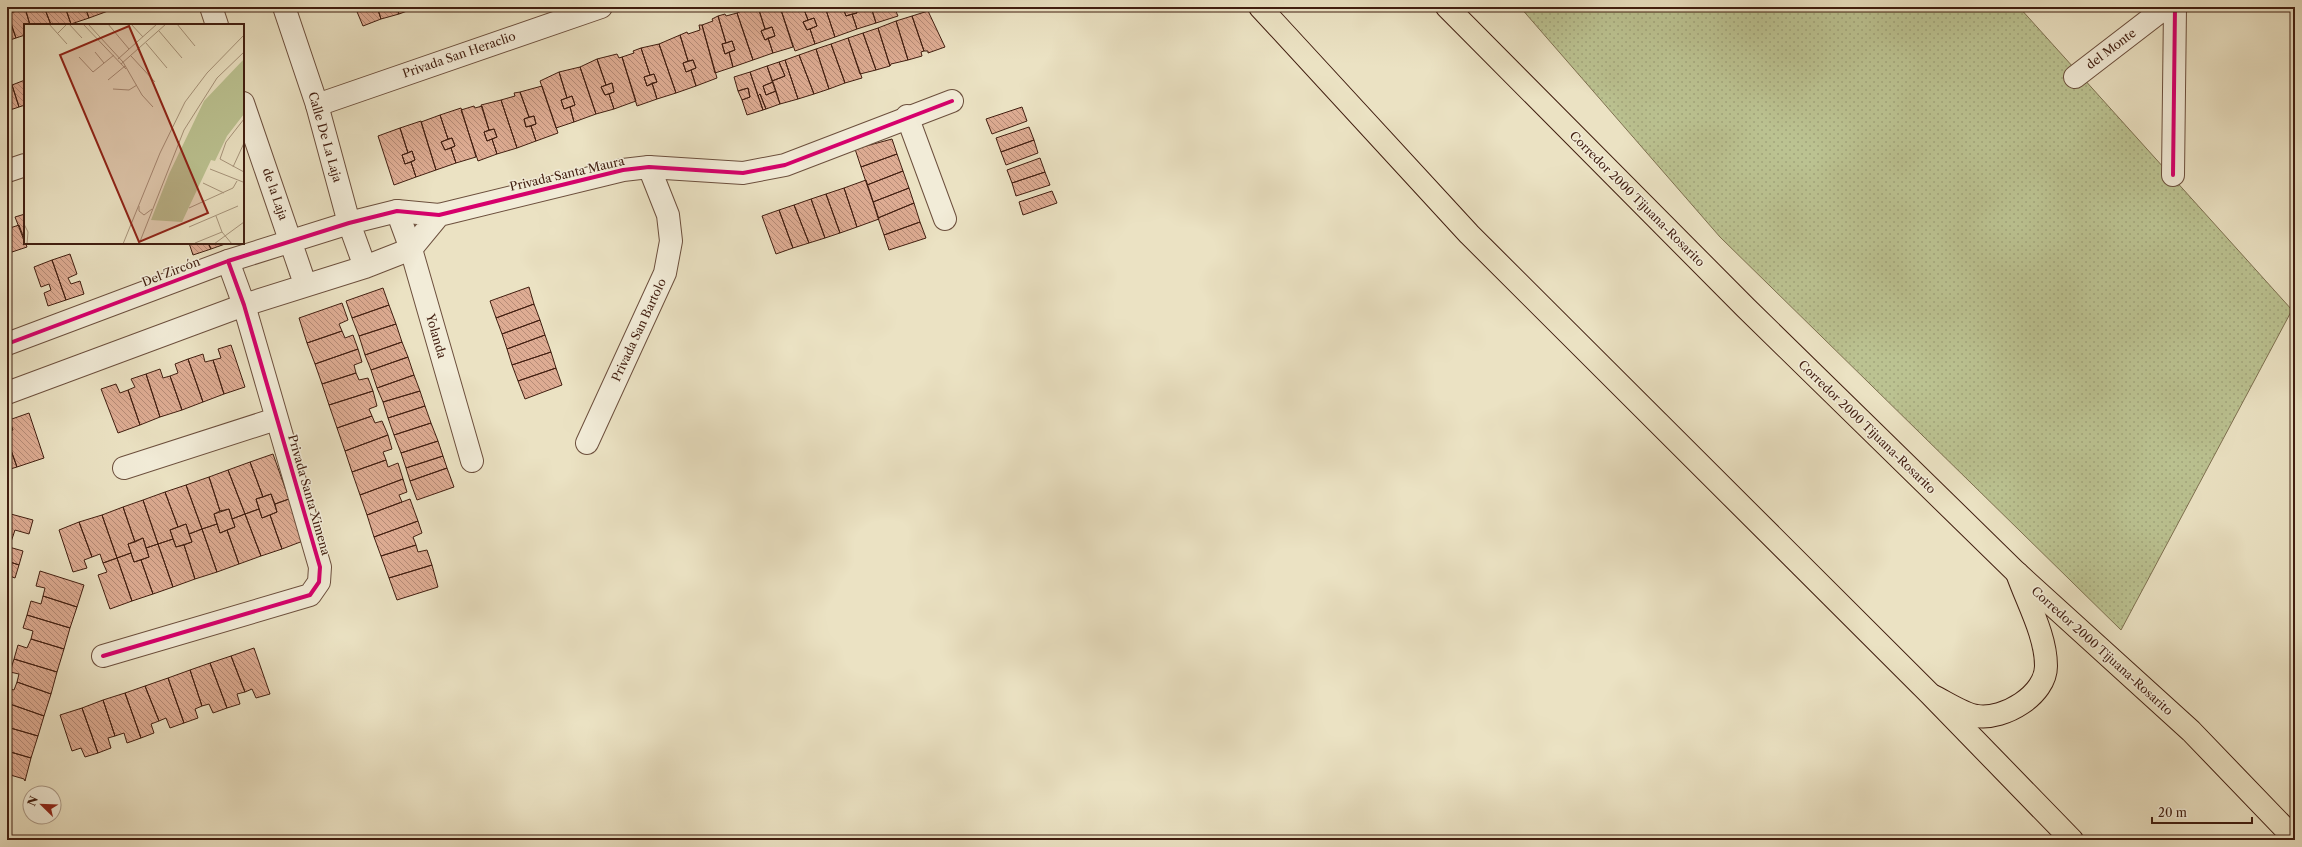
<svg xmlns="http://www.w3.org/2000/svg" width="2302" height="847" viewBox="0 0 2302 847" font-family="'Libre Caslon Text',serif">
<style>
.grass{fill:url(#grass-dots);stroke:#7e7050}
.building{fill:url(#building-back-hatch);stroke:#411e10}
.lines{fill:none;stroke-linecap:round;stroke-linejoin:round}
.minor-casing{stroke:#6c4f3d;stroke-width:24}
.tertiary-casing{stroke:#6c4f3d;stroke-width:24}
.primary-casing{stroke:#411e10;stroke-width:24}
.trunk-casing{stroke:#411e10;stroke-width:24}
.minor{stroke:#f2ecd8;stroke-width:22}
.tertiary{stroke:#f2ecd8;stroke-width:22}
.primary{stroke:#ebe2c3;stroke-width:22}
.trunk{stroke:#ebe2c3;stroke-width:22}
.cycleway-casing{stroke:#f2ecd8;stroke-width:6}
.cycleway{stroke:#d6006c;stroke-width:4}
.labels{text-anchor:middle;stroke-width:3;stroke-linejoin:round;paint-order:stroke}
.street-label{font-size:12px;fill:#411e10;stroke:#f2ecd8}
.inset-road{fill:none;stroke:#a7947b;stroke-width:1}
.view{fill:#8f2418;fill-opacity:0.15;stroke:#8f2418;stroke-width:2}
.inset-edge{fill:none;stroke:#411e10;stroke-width:2}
</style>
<defs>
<pattern id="grass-dots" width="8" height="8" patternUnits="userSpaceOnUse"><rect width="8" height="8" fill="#bbc291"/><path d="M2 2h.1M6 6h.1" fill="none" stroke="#a2a67c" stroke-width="1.8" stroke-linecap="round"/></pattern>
<pattern id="building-back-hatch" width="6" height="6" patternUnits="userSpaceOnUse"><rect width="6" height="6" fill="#deac93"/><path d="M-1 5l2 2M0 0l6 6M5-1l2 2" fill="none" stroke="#b68b77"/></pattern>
</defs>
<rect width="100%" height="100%" fill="#ebe2c3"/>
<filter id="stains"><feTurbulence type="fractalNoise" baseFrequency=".005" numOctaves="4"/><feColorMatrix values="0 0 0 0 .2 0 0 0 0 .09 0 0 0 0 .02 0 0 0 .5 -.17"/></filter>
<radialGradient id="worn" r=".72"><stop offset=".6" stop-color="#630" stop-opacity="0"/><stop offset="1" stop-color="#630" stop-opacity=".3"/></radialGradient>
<path class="grass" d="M1520 7H2019L2292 310 2121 630 1720 237Z"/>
<path class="building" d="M28 7H44L51 25H30L25 8Z
M50 7H65L71 24 51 25 45 9Z
M65 7H85L89 18 71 24Z
M85 7H106L108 11 89 18Z
M106 7H121L108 11Z
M355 7H377L381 19 363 26Z
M377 7H396L399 14 381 19Z
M396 7H418L399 14Z
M751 7H758L765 29 761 31 765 40 768 38 773 53 753 60 737 13Z
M758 7H780L793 47 773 53 768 38 775 36 772 27 765 29Z
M780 7H803L808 20 803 22 807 30 810 29 815 44 795 51Z
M803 7H825L835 37 815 44 810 29 817 26 814 18 808 20Z
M825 7H846L843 8 846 16 852 14 857 29 835 37Z
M855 7 857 13 846 16 843 8Z
M855 7H871L876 23 857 29 852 14 857 13Z
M871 7H894L898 16 876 23Z
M25 8 30 25H25V35L16 38 8 14Z
M928 11 945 47 928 53V51H924L912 16Z
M737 13 753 60 733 67 729 52 735 50 732 41 726 43 718 16 725 14 726 16Z
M7 14 16 38 7 41Z
M718 16 726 43 722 44 725 54 729 52 733 67 715 73 702 25 713 21 712 19Z
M912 16 924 51 921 52 922 56 908 60 896 21Z
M814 18 817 26 807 30 803 22Z
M896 21 908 60 891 64 890 66 878 28Z
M699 25H702L717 78 696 86 691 70 696 68 693 60 688 61 680 35 687 32 688 34 700 30Z
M772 27 775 36 765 40 761 31Z
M878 28 890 66 876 70 863 33Z
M863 33 876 70 860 74 848 38Z
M680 35 688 61 683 63 686 72 691 70 696 86 676 93 659 44Z
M848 38 862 78 845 83 831 44Z
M732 41 735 50 725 54 722 44Z
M659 44 676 93 657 99 652 83 657 82 654 74 650 75 641 48Z
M831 44 845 83 829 89 816 49Z
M641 48 650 75 644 77 647 86 652 83 657 99 637 106 622 57 634 53 633 51Z
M816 49 829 89 814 94 799 55Z
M617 54 619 58 622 57 636 101 614 109 609 94 614 92 612 83 606 85 597 59Z
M799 55 814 94 798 99 785 60Z
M597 59 606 85 601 87 605 95 609 94 614 109 596 114 580 67Z
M693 60 696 68 686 72 683 63Z
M785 60 798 99 780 104 772 81 785 76 779 62Z
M779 62 785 76 772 81 767 66Z
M767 66 773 82 763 86 766 95 776 91 780 104 766 109 760 94 758 96 750 72Z
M580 67 596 114 574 122 570 107 575 105 572 96 567 98 559 72Z
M559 72 567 98 561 100 564 109 570 107 574 122 556 128 540 81Z
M750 72 763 110 747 115 742 100 750 97 748 88 738 91 734 77Z
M654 74 657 82 647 86 644 77Z
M25 80V105L19 107 12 85Z
M773 82 776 91 766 95 763 86Z
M612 83 614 92 605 95 601 87Z
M12 85 19 107 7 111V87Z
M542 86 558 133 536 141 531 126 536 124 534 116 529 117 520 92Z
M748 88 750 97 742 100 738 91Z
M520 92 529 117 524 119 526 127 531 126 536 141 517 148 501 100 515 96 514 93Z
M760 94 766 109 763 110 758 96Z
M572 96 575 105 564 109 561 100Z
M501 100 517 148 497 154 492 139 497 137 494 129 489 130 481 105Z
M474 106 475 108 482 106 489 130 484 132 487 141 492 139 497 154 478 161 461 110Z
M1022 107 1027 121 992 134 986 119Z
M461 108 476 157 456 163 451 148 455 146 452 138 448 139 440 115Z
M440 115 448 139 441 142 445 150 451 148 456 163 436 170 421 122Z
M534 116 536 124 526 127 524 119Z
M421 121 436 170 416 177 411 162 415 160 412 151 408 153 400 128Z
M1029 127 1034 140 1001 152 996 138Z
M400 128 408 153 402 155 405 164 411 162 416 177 394 185 378 136Z
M494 129 497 137 487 141 484 132Z
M452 138 455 146 445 150 441 142Z
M892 139 897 154 861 167 855 149Z
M1034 140 1038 153 1006 165 1001 152Z
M412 151 415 160 405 164 402 155Z
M897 154 903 171 867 185 861 167Z
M1040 158 1045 172 1012 183 1007 170Z
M903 171 909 188 873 202 867 185Z
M1045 172 1050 185 1016 196 1012 183Z
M866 180 879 219 857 227 844 188Z
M844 188 857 227 840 233 826 194Z
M909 188 914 203 878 218 873 202Z
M1052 191 1057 203 1023 215 1019 202Z
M826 194 840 233 825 238 811 199Z
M811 199 825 238 809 243 794 205Z
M914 203 920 222 884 235 878 218Z
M794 205 809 243 793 248 779 210Z
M779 210 793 248 776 254 762 216Z
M25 214V243L15 217Z
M920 222 926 238 889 250 884 235Z
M19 225 27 247 9 253 7 229Z
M189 243H208L211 249 193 255Z
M208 243H228L211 249Z
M70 254 77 274 68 278 71 284 80 281 84 294 66 300 52 260Z
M52 260 66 300 48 306 44 293 51 290 49 284 41 287 34 267Z
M529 287 534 304 496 318 490 301Z
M383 288 389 305 352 318 346 301Z
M342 303 348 320 339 324 342 331 307 343 299 318Z
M534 304 540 320 502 334 496 318Z
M389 305 396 324 359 336 352 318Z
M540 320 545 335 507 349 502 334Z
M396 324 402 342 365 355 359 336Z
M342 331 345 338 353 335 358 349 315 364 307 343Z
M545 335 551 352 512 365 507 349Z
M402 342 408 357 371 370 365 355Z
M231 345 245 387 224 394 213 360 221 358 218 349Z
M358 349 362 362 354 365 356 373 322 384 315 364Z
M551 352 556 368 518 381 512 365Z
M203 354 205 362 213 360 224 394 203 402 188 359Z
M408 357 414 375 377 388 371 370Z
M188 359 203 402 182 410 170 376 178 373 175 364Z
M556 368 562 385 525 399 518 381Z
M160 369 163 378 170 376 182 410 160 417 146 374Z
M356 373 359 380 368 378 373 391 329 405 322 384Z
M146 374 160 417 140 425 128 390 135 387 131 379Z
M414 375 420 391 383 402 377 388Z
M116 384 120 393 128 390 140 425 118 433 101 389Z
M373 391 377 406 369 409 372 416 337 428 329 405Z
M420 391 425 406 388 418 383 402Z
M425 406 431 423 394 435 388 418Z
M29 413 44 458 17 467 7 439V432L13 430 9 420Z
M372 416 375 423 382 421 388 435 345 451 337 428Z
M431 423 438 441 401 453 394 435Z
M388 435 392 449 383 452 386 460 352 472 345 451Z
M7 439 17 467 7 470Z
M438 441 443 456 406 468 401 453Z
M273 454 289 499 275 504 271 494 263 497 250 462Z
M443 456 447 468 410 481 406 468Z
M386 460 388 467 398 463 403 479 360 495 352 472Z
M250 462 263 497 256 499 259 509 245 514 228 470Z
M447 468 454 487 417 500 410 481Z
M228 470 245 514 232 519 229 509 220 511 209 477Z
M209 477 220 511 214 514 217 524 202 529 186 485Z
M403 479 407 492 399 495 402 502 367 515 360 495Z
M186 485 202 529 189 534 186 524 178 527 165 492Z
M165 492 178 527 170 530 173 539 158 544 143 500Z
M271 494 277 512 262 518 256 499Z
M289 499 303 541 282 549 270 515 277 512 275 504Z
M410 499 418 521 374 537 367 515Z
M143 500 158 544 146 548 143 538 135 542 123 507Z
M123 507 135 542 128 544 131 553 117 558 102 515Z
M229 509 235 527 220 533 214 514Z
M259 509 262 518 270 515 282 549 261 556 245 514Z
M7 513 33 520 29 534 15 530 12 539 7 537Z
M245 514 261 556 239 564 227 530 235 527 232 519Z
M102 515 117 558 103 563 100 554 92 557 79 522Z
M418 521 422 533 413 537 416 545 381 556 374 537Z
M79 522 92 557 84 560 87 568 73 572 59 530Z
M186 524 192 542 176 547 170 530Z
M217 524 220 533 227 530 239 564 217 572 202 529Z
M202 529 217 572 195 579 184 545 192 542 189 534Z
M7 537 12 539 9 547 23 551 19 565 7 561Z
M143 538 149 557 134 562 128 544Z
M173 539 176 547 184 545 195 579 173 587 158 544Z
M158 544 173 587 153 594 141 560 149 557 146 548Z
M416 545 418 552 427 550 432 565 389 578 381 556Z
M131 553 134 562 141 560 153 594 132 601 117 558Z
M117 558 132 601 110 609 98 575 107 572 103 563Z
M7 561 19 565 15 578 7 575Z
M432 565 438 587 397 600 389 578Z
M40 571 84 585 77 607 43 596 45 588 36 586Z
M7 593 10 594 7 604Z
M43 596 77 607 70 628 27 615 31 601 41 604Z
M27 615 70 628 64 649 31 639 33 631 23 628Z
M31 639 64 649 57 672 14 659 18 645 27 648Z
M254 648 270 694 256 698 252 689 245 692 231 656Z
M231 656 245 692 237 694 240 704 227 708 210 663Z
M14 659 57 672 51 694 17 682 19 674 10 672Z
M210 663 227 708 213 713 209 704 202 706 190 670Z
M190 670 202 706 195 709 198 718 184 723 168 678Z
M168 678 184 723 170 728 166 718 159 721 145 686Z
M17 682 51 694 44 716 7 703V688L14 690Z
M145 686 159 721 151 724 154 733 141 738 125 693Z
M125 693 141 738 127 743 124 733 115 736 103 700Z
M103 700 115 736 108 738 111 748 98 753 82 708Z
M7 703 44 716 38 736 7 727Z
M82 708 98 753 85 757 81 748 72 751 60 715Z
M7 727 38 736 31 758 7 751Z
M7 751 31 758 25 781 24 779 7 774Z"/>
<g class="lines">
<defs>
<path id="minor" d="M2075 77 2166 7
M317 105 601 7
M907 116 945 219
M7 171 25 165
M2173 175 2175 7
M397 211 411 249 472 461
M587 443 665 273 671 241 668 215 649 167
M124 468 276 419
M103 656 310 595 319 582 320 567 244 305 228 261"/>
<path id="tertiary" d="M211 7 217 25
M284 7 317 105 349 223 365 267
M243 103 305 284
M7 344 228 261 349 223 397 211 439 215 623 170 649 167 743 173 785 165 952 101
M7 393 244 305 365 267 411 249 439 215"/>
<path id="primary" d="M1933 696C1944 701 1965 715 1977 716 2004 720 2046 695 2046 666 2046 635 2027 602 2017 573"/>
<path id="trunk" d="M1260 7 1469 234 1930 694 2072 840
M1447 7 1746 308 2017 573 2191 731 2295 839"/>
</defs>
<use href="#minor" class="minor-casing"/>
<use href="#tertiary" class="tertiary-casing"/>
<use href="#primary" class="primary-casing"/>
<use href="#trunk" class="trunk-casing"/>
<use href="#minor" class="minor"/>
<use href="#tertiary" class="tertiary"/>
<use href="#primary" class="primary"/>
<use href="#trunk" class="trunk"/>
<defs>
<path id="cycleway" d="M2173 175 2175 7
M7 344 228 261 349 223 397 211 439 215 623 170 649 167 743 173 785 165 952 101
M103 656 310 595 319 582 320 567 244 305 228 261"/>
</defs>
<use href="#cycleway" class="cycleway-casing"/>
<use href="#cycleway" class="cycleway"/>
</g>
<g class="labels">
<g class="street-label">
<text transform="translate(2111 49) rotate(-37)" y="4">del Monte</text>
<text transform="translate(459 55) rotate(-19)" y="4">Privada San Heraclio</text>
<text transform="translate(325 137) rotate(74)" y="4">Calle De La Laja</text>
<text transform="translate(567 174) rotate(-13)" y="4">Privada Santa Maura</text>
<text transform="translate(275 194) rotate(71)" y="4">de la Laja</text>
<text transform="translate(1637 199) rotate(45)" y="4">Corredor 2000 Tijuana-Rosarito</text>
<text transform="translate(171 272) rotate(-21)" y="4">Del Zircón</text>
<text transform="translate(639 330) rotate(-65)" y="4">Privada San Bartolo</text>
<text transform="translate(436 336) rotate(74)" y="4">Yolanda</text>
<text transform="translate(1867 427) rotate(44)" y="4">Corredor 2000 Tijuana-Rosarito</text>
<text transform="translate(309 495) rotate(74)" y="4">Privada Santa Ximena</text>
<text transform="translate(2102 651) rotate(42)" y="4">Corredor 2000 Tijuana-Rosarito</text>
</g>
</g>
<g transform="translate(24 24)">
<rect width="220" height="220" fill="#ebe2c3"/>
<path d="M220 35V90L203 112 191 137 187 136 158 198 127 196 145 150 180 77Z" fill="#bbc291"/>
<path class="inset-road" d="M25 0 43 20M45 0 58 14M59 0 102 45M64 0 99 38 118 71 129 83M84 0 105 25M107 0 119 13M153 0 171 22M135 7 158 34M34 9 43 0M122 19 143 44M71 28 80 39M107 32 131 58M55 33 69 48 90 31M94 35 133 0M97 40 142 0M84 56 101 42M89 65 105 66 113 61M220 95 202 118 196 135 220 148M209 143 220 119M186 145 219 158M220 153V175M179 159 200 169M115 182V187L120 191 128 185M165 184 209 164 213 157M192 192 198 208 208 220M0 200 4 208 3 220M165 203 214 182M171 219 198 208M99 220 136 129 161 78 183 49 220 11M115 220 160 106 193 54 220 28M190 220 220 198"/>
<path class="view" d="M105 2 184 189 115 218 36 31Z"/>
<rect width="220" height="220" class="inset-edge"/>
</g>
<rect width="2302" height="847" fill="none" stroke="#ebe2c3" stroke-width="24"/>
<rect x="8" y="8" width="2286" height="831" fill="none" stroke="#411e10" stroke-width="2"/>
<rect x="12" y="12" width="2278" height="823" fill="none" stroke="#411e10"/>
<g transform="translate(42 805) rotate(293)"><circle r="19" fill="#f2ecd8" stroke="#ab9a88"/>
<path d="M0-3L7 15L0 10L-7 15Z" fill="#8f2418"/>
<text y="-6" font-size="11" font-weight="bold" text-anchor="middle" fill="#411e10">N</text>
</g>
<path d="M2152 817v6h100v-6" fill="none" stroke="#411e10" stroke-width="2"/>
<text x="2158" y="817" font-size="12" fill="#411e10" stroke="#f2ecd8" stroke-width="3" paint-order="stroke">20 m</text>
<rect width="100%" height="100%" filter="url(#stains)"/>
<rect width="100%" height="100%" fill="url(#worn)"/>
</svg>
